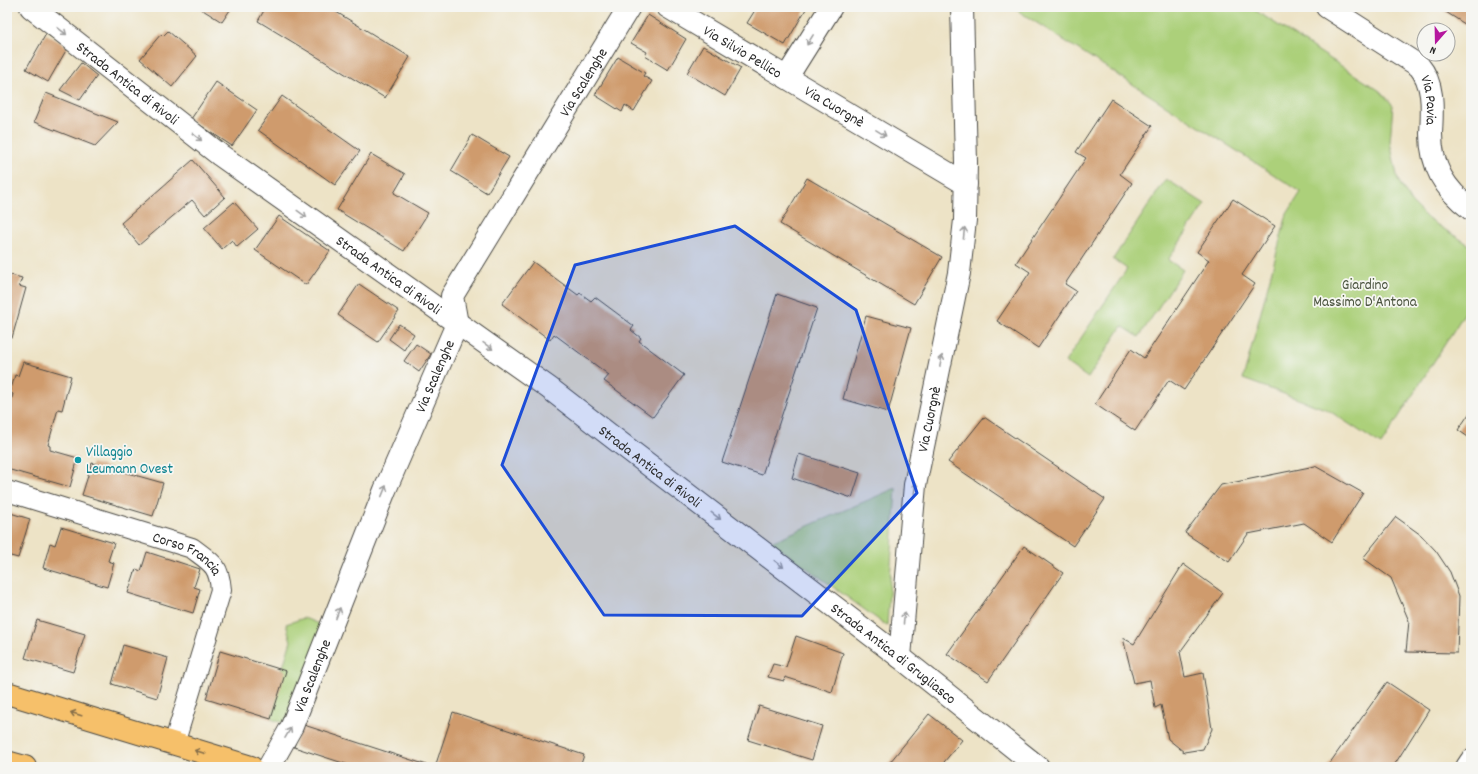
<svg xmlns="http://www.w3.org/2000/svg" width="1478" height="774" viewBox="0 0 1478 774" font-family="Dekko,sans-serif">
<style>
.green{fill:#acd07a;stroke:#6c7e52}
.building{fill:#cf9b6d}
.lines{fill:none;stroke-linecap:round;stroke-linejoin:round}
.pedestrian-casing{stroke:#484742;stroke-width:22}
.minor-casing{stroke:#484742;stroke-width:24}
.primary-casing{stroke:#484742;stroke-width:24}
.pedestrian{stroke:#fff;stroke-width:20}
.minor{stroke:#fff;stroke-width:22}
.primary{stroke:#f6c06b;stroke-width:22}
.oneway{stroke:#a0a0a0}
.oneway2{stroke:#866e48}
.marked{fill:#1d4ed8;fill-opacity:0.2;stroke:#1d4ed8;stroke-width:3;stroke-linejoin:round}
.culture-dot{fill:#0f9aa8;stroke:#f6f6f2;stroke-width:1.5}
.labels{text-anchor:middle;stroke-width:3.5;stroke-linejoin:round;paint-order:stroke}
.street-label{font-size:15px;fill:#2b2b2b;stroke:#f6f6f2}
.park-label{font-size:15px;fill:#4b543f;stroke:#f6f6f2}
.culture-label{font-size:15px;fill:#0d838f;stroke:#f6f6f2;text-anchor:start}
</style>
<rect width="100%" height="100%" fill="#f6f6f2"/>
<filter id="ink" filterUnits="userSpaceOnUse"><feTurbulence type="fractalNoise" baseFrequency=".025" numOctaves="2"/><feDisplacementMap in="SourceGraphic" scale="8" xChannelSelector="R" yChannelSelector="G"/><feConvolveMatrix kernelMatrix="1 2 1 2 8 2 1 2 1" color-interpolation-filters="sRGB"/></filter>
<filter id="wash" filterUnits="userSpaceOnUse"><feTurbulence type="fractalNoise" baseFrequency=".012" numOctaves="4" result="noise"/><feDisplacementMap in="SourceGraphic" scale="16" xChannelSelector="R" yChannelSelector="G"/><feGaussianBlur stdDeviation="0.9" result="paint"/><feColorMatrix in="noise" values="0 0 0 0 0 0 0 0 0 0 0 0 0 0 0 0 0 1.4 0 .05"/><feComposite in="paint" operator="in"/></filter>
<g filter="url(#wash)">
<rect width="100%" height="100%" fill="#ede3c6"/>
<path class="green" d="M1012 7H1250L1380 91 1393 105 1390 142 1398 180 1411 202 1428 219 1471 246V303L1381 445 1328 410 1243 379 1287 214 1301 192Z
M1166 179 1205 204 1168 260 1183 270 1139 337 1122 326 1088 378 1065 362 1127 269 1113 259Z
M896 488 887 626 771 542Z
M304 618 331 629 292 726 271 719 285 671 282 670 291 641 286 624Z"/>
<g id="blocks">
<path class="building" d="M198 7H232L222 22Z
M266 7H328L410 57 385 98 258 21Z
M757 7H804L806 9 785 45 747 23Z
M1438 7H1471V28Z
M648 15 686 39 668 70 645 56 647 52 631 43Z
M168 31 197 56 172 87 140 59 161 34 163 36Z
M46 34 68 47 48 82 26 69Z
M703 46 741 68 725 96 687 73Z
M618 57 645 73 643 76 652 81 634 111 625 105 622 112 595 95Z
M81 63 97 76 80 100 60 90Z
M216 82 257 110 232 146 191 119Z
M46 93 118 122 95 146 34 122Z
M282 96 360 151 335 185 258 130Z
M1111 99 1152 126 1120 174 1132 183 1065 284 1076 291 1038 348 997 321 1030 272 1016 263 1086 158 1076 152Z
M472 135 509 157 487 193 451 171Z
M371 154 405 174 394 193 428 213 404 251 337 210Z
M193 160 225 197 205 215 192 200 139 245 121 223Z
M807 178 942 257 914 304 780 224Z
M1233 199 1275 226 1242 275 1255 284 1184 390 1169 380 1135 431 1095 404 1131 349 1144 358 1209 260 1197 252Z
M234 202 258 229 237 247 232 240 222 249 204 228Z
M279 216 330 251 306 285 255 250Z
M533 262 578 295 580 293 591 301 595 297 634 326 631 330 641 338 639 341 684 375 653 417 604 381 609 375 554 334 550 340 502 304Z
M7 274 22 278 19 286 26 288 12 338 7 336Z
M359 284 399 311 378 342 338 315Z
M777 294 817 308 762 475 722 462Z
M866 316 911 328 888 412 843 399Z
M399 324 414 334 404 350 389 339Z
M416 344 431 354 419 372 404 361Z
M23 362 71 376 62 410 58 409 48 445 50 446V450L78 458 70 487 7 469V416L13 394 10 393 15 375 18 376Z
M1471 411V439L1458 430Z
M984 417 1105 499 1073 546 948 462Z
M799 454 860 473 852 498 792 478Z
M92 463 163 483 153 516 82 495Z
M1315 466 1363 493 1332 542 1304 523 1248 534 1229 562 1185 533 1221 485Z
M7 512 30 519 18 558 7 555Z
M1396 517 1421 535 1436 551 1450 572 1459 596 1457 653 1406 652 1409 621 1391 578 1363 558Z
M61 527 114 543 108 561 114 563 107 587 43 568 50 543 55 545Z
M1024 546 1063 573 988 681 947 654Z
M147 552 200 569 194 587 200 589 193 613 128 593 136 569 141 571Z
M1183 564 1223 593 1180 652 1185 677 1203 673 1212 729 1203 749 1184 752 1168 739 1161 705 1155 708 1150 680 1134 683 1123 638 1134 644Z
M37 620 85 634 73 672 25 658Z
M796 636 843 653 832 692 785 677 784 681 768 677 773 664 786 667Z
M123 645 168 658 157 698 112 684Z
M220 651 286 671 271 719 206 699Z
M1387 682 1429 710 1393 767H1327Z
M759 706 822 726 812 760 748 740Z
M453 712 584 755 580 767H435Z
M929 714 962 740 940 767H886Z
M301 724 433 767H355L294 747Z"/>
</g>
</g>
<g filter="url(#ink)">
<use href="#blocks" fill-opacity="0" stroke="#484742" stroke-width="1"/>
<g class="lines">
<defs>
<g id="pedestrian">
<path id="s1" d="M7 491 192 548C212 563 219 565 221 590L174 744"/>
</g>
<g id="minor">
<path id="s2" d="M31 7 220 155 549 388 615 439 900 657 1038 767"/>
<path id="s3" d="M668 7 966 184"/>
<path id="s4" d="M1327 7 1419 66C1435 85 1432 111 1431 134 1431 167 1445 190 1471 209"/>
<path d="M787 77 831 7"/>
<path id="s5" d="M900 657 915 485 959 273 965 220 966 162 962 7"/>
<path id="s6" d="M269 767 292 726 385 490 457 324 452 296 629 7"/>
<path d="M1467 767 1471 761"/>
</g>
<path id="primary" d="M7 693 251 767
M7 762 25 767"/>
</defs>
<use href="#pedestrian" class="pedestrian-casing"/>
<use href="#minor" class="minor-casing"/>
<use href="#primary" class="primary-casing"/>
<use href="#pedestrian" class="pedestrian"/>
<use href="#minor" class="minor"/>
<use href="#primary" class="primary"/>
</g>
<defs><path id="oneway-shaft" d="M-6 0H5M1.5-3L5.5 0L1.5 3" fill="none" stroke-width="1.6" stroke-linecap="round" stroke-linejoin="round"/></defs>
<g class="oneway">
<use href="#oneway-shaft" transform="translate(62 31) rotate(38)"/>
<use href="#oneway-shaft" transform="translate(810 40) rotate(122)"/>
<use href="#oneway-shaft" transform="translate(881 133) rotate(31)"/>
<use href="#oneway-shaft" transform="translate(197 137) rotate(38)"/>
<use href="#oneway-shaft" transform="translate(302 214) rotate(36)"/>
<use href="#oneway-shaft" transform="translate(964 233) rotate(-84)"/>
<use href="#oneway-shaft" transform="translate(488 346) rotate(35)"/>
<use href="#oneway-shaft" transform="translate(941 361) rotate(-78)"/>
<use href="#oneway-shaft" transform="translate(915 488) rotate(-83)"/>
<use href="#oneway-shaft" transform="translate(384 491) rotate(-68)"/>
<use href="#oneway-shaft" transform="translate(716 516) rotate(37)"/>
<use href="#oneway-shaft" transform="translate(779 564) rotate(37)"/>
<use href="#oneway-shaft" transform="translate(338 613) rotate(-69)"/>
<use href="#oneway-shaft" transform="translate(904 618) rotate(-85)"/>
<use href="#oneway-shaft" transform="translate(288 733) rotate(-60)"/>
</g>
<g class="oneway2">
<use href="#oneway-shaft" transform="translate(76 714) rotate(-163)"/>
<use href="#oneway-shaft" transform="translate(200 752) rotate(-163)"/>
</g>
</g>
<path class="marked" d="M735 226 856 310 917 493 802 616 604 615 502 465 575 265Z"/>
<circle class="culture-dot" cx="78" cy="460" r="4"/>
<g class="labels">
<g class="street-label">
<text dy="5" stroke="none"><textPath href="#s3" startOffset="87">Via Silvio Pellico</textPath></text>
<text dy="5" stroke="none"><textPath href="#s6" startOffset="761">Via Scalenghe</textPath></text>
<text dy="5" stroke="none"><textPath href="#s2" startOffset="123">Strada Antica di Rivoli</textPath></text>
<text dy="5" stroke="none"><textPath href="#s4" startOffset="146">Via Pavia</textPath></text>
<text dy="5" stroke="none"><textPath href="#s3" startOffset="194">Via Cuorgnè</textPath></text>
<text dy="5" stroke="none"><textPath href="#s2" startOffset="447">Strada Antica di Rivoli</textPath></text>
<text dy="5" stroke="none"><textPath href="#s6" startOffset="425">Via Scalenghe</textPath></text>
<text dy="5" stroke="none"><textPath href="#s5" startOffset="240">Via Cuorgnè</textPath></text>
<text dy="5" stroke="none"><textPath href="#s2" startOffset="771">Strada Antica di Rivoli</textPath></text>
<text dy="5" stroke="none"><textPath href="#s1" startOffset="192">Corso Francia</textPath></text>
<text dy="5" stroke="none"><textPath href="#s2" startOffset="1078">Strada Antica di Grugliasco</textPath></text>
<text dy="5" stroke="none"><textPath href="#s6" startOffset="101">Via Scalenghe</textPath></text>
</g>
<g class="park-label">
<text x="1365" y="289">Giardino<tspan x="1365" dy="17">Massimo D'Antona</tspan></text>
</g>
<g class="culture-label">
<text x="86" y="456">Villaggio<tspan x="86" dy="17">Leumann Ovest</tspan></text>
</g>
</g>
<rect width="1478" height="774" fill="none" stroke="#f6f6f2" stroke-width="24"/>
<g transform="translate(1436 42) rotate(200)"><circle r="19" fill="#f6f6f2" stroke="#a5a5a2"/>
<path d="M0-3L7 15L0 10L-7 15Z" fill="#b5179e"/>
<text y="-6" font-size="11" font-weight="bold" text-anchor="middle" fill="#2b2b2b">N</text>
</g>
</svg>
